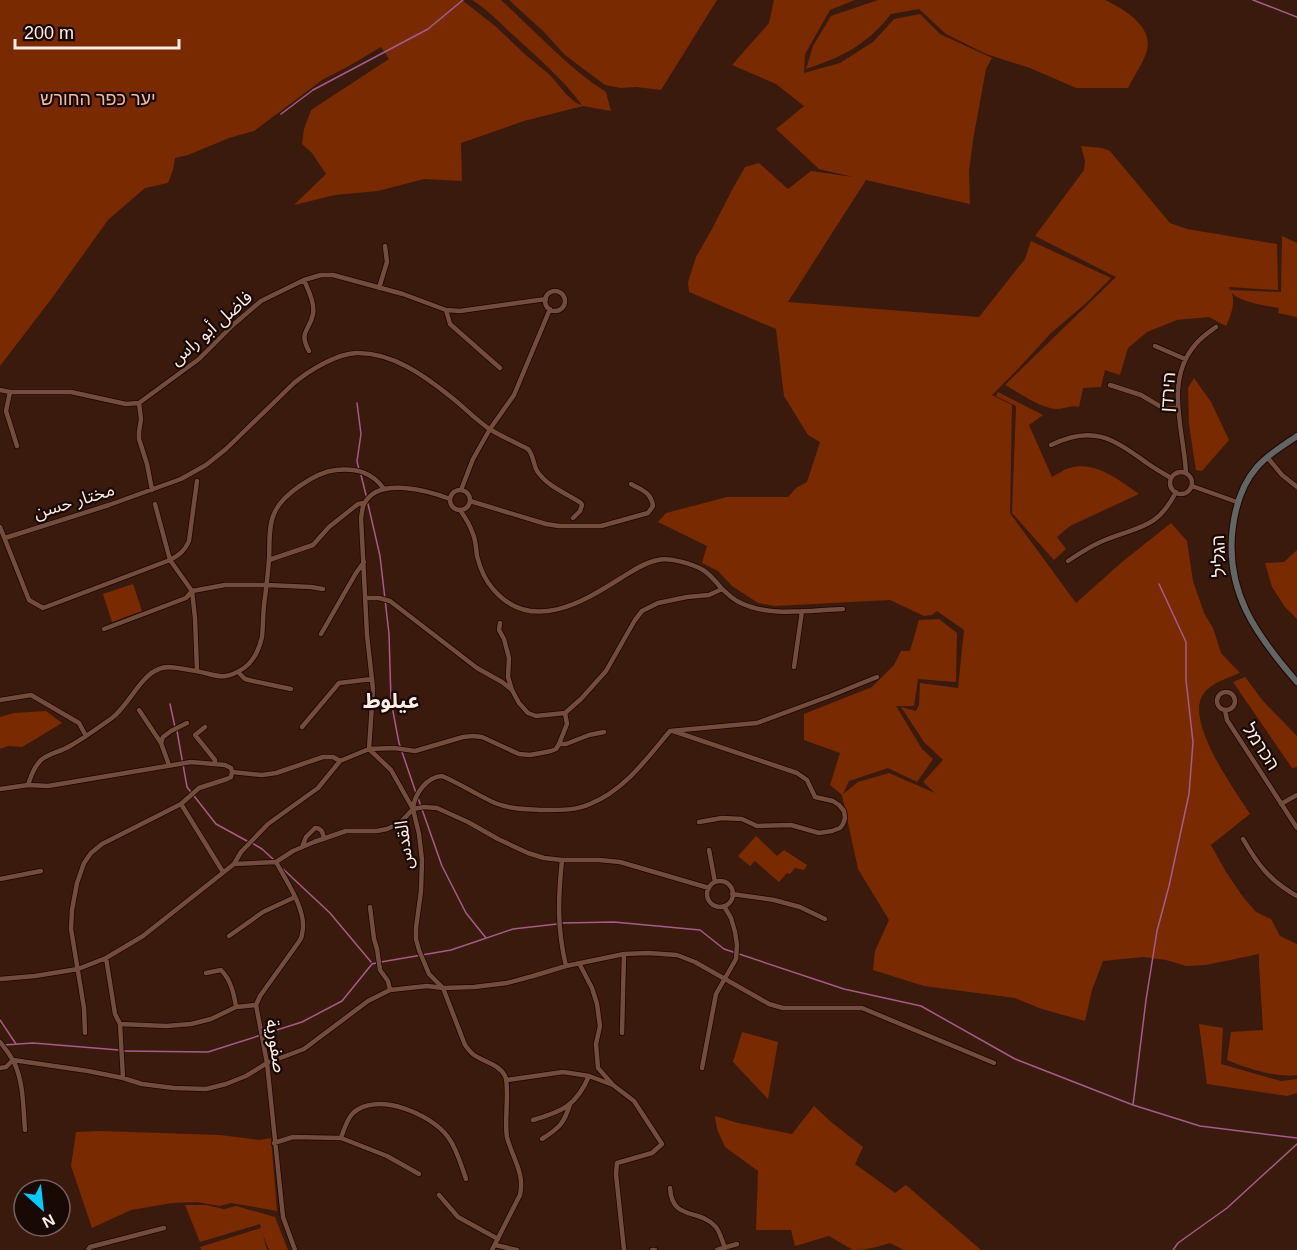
<svg xmlns="http://www.w3.org/2000/svg" width="1297" height="1250" viewBox="0 0 1297 1250" font-family="Helvetica,'Noto Sans Arabic','Noto Sans Hebrew',sans-serif">
<style>
.green{fill:#7a2a00}
.lines{fill:none;stroke-linecap:round;stroke-linejoin:round}
.stream{stroke:#a55c89;stroke-width:1.5}
.street-casing{stroke:#200300;stroke-width:6}
.secondary-casing{stroke:#200300;stroke-width:8}
.street{stroke:#724d3e;stroke-width:4.5}
.secondary{stroke:#616665;stroke-width:6}
.labels{text-anchor:middle;stroke-width:4.5;stroke-linejoin:round;paint-order:stroke}
.park-label{font-size:18px;fill:#f0b9a3;stroke:#180905}
.street-label{font-size:18px;fill:#feece5;stroke:#180905}
.quarter-label{font-size:21px;font-weight:bold;fill:#feece5;stroke:#180905}
</style>
<rect width="100%" height="100%" fill="#3a1a0d"/>
<path class="green" d="M0 0H462L495 26 528 57 550 75 566 94 576 103 582 105C563 79 536 56 512 34 499 22 487 9 472 0H501C535 31 567 67 606 92L611 111 583 106 524 121 461 143 462 181 424 179 378 191 335 195 294 205 326 174 312 153 302 144 304 129 311 110 389 59 381 47 349 66 322 80 254 131 229 138 188 155 175 158 173 170 168 183 145 188 108 220 52 298 0 366Z
M509 0H717L661 90 636 87 621 88 605 85 565 55 543 31Z
M774 0H855L830 10 805 54 804 73 840 63 873 42 894 19 920 14 940 34 992 58 986 69 973 140 969 171 970 204 866 180 788 302 979 317 1025 259 1031 241 1111 278 1085 304 1051 333 1016 371 992 395 1012 405 1010 513 1076 603 1122 562 1171 523 1187 541 1193 581 1204 613 1213 628 1221 653 1240 673C1230 677 1211 683 1204 693 1183 720 1235 790 1250 814L1211 845 1226 872 1243 897 1256 912 1271 919 1280 936 1297 944V1075C1276 1078 1246 1068 1227 1060L1231 1032 1263 1030 1259 964V954L1206 965 1186 966 1166 960 1143 957 1103 961 1092 990 1085 1021 1042 1009 1015 998 924 986 873 970 875 951 889 920 858 869 842 795 830 785 840 753 804 740V714L872 687 894 665 901 651H910L919 620 939 619 957 633 956 682 918 679 914 706H896L922 749 933 759 917 782 888 768 849 781 843 794 858 782 889 773 935 793 923 782 943 760 924 742 901 707 916 711 919 705 920 683 958 688 964 630 937 611 932 615 924 616 890 600 775 606 758 603 732 586 718 571 702 563 707 546 658 522 666 513 727 497H788L796 488 807 482 820 442 808 435 784 396 776 329 689 292 688 282 696 257 712 229 733 188 745 167 759 163 788 189 811 171 853 177 819 169 776 129 804 106 776 84 732 65 769 23Z
M878 0H1105C1124 9 1153 26 1147 50 1144 62 1134 76 1128 88H1076L1030 68 986 54 946 34 919 9 891 14C867 45 842 57 806 69L813 46 831 16Z
M1081 146 1102 148 1110 151 1170 223 1187 229 1277 244 1278 290 1229 287 1230 290 1281 292 1282 236 1297 243V317L1278 313 1279 308C1267 306 1240 302 1232 293 1235 304 1231 316 1226 326L1209 317 1177 320 1147 332 1128 348 1120 375 1105 370 1101 387 1083 388 1079 407C1070 404 1063 410 1055 409 1037 406 1021 394 1005 385L1116 277 1035 236 1084 170 1085 161Z
M1194 378 1211 402 1229 440 1202 471 1196 470 1189 425 1188 388Z
M998 392 1043 415 1029 425 1052 477C1058 474 1063 470 1069 468 1095 460 1119 480 1139 494L1070 526 1057 537 1066 549 1054 560 1012 513 1016 406 996 396Z
M1297 550V619L1285 607 1272 587 1265 563 1284 562Z
M133 584 142 611 112 622 103 594Z
M1245 677 1263 701 1297 736V767L1292 768 1233 682Z
M46 711 62 723 22 747 8 746 0 749V717L14 713Z
M756 836 777 856 784 850 807 865 804 870 795 868 790 874 787 873 779 882 755 861 750 866 738 856Z
M1199 1024 1223 1028 1221 1064 1281 1081 1297 1079V1093L1287 1096 1207 1084Z
M742 1032 778 1042 768 1099 733 1062Z
M814 1106 831 1122 863 1147 855 1164 895 1193 906 1185 981 1250H904L890 1243C877 1247 867 1250 853 1250L829 1236 795 1246 791 1230H756L758 1171 725 1147 717 1129 715 1116 738 1123 792 1134Z
M100 1131 220 1135 259 1140 271 1138 277 1211 231 1203 220 1206 197 1202 172 1203 131 1210 92 1228 71 1166 76 1132Z
M185 1205H206L224 1209 236 1206 275 1217 288 1250H269L263 1235 267 1250H201L200 1247 261 1228 260 1224 200 1242Z"/>
<g class="lines">
<path class="stream" d="M1253 0 1297 17
M281 114 313 90 428 29 463 0
M357 403 361 434 357 461 359 470
M361 475 367 499
M368 504 380 556 389 634 391 701 399 743 416 793
M170 704 175 727
M177 731 187 787 216 824 247 841
M418 798 442 866 466 913 486 938
M252 843 262 849 274 860
M282 868 330 913 371 962
M562 923 614 922 700 930 724 949 844 989 921 1006 1015 1059 1133 1105 1200 1126 1297 1138
M381 962 451 950 513 929 557 924
M0 1020 16 1044
M4 1045 33 1043 119 1050
M124 1051 208 1052 302 1022 342 1001 372 964 376 963
M1133 1105 1146 1000 1157 931 1169 886 1189 794 1193 742 1186 680V642L1159 584
M1173 1250 1178 1243 1227 1208 1297 1144"/>
<defs>
<path id="street" d="M304 280C308 290 315 303 313 314 310 331 298 331 309 351
M379 288 387 262 385 246
M545 301a10 10 0 1 1 20 0a10 10 0 1 1-20 0Z
M446 310 450 324 500 368
M1155 346 1185 359
M1110 385 1141 395 1163 408H1178
M0 390 10 392H71L126 404 139 403 199 359 233 325 261 301 304 280 321 275H333L403 294 446 310 460 311 546 299
M10 392 6 411 17 446
M139 403 141 419 139 432V439L147 464 152 490
M1051 445C1093 424 1113 439 1147 463 1155 469 1163 473 1171 478
M1267 457 1282 475 1297 487
M1170 483a11 11 0 1 1 22 0a11 11 0 1 1-22 0Z
M1186 473C1184 431 1164 381 1195 345 1201 337 1209 332 1216 327
M1192 486 1237 502
M461 490 473 459 490 429 514 395 550 309
M450 500a10 10 0 1 1 20 0a10 10 0 1 1-20 0Z
M450 499C429 491 378 476 364 504 362 508 362 514 361 518L367 635 373 689 369 749 391 770 413 809 419 834 422 860 421 891 416 928V939L419 950 429 974 443 988 465 1045C468 1049 471 1053 474 1055 484 1062 499 1064 505 1076 510 1085 504 1122 507 1137 512 1157 525 1173 520 1195L492 1250
M470 501 546 524 559 526H601L648 513 653 506C651 492 642 490 631 484
M155 504 170 560 192 591 195 618 197 671
M460 510C465 517 470 525 473 534 476 541 476 549 477 556 480 568 485 580 493 589 531 634 583 602 621 578 633 571 645 562 658 560 669 557 693 564 703 570 710 574 716 582 722 589
M0 527 29 600 43 608 170 560C179 555 185 551 189 541L197 481
M5 538 109 505 181 479 206 465 226 449 294 383C310 370 336 354 356 353 392 352 425 376 451 397 465 408 477 421 491 430 503 437 516 443 528 449 534 456 533 464 537 471 548 487 566 493 581 503L582 505 580 511 573 518
M269 560 313 545 329 527 358 504 364 503
M1068 561C1080 553 1092 545 1105 540 1140 526 1157 529 1176 492
M500 623 499 630 504 639 509 658 508 677 512 690
M104 629 186 598 192 591 225 585H267L311 587 323 589
M321 634 356 573 364 562
M794 667 802 611
M238 672 245 679 253 681 291 689
M1217 701a9 9 0 1 1 18 0a9 9 0 1 1-18 0Z
M0 700 31 695 79 723 86 736
M139 710 161 743 169 765
M1225 710 1227 720 1297 828
M565 713 581 699 606 671 635 620 642 611 658 603 687 597 709 595 722 589C727 593 731 598 737 601 767 618 810 610 843 609
M205 727 195 735 215 760V763
M302 727 339 683 372 679
M673 731 797 773 807 780 815 797 833 801 839 805 844 811 845 818 843 824 840 828 832 831 819 833 791 825 757 826 742 819 722 818 699 822
M161 743 163 737 171 731 187 723
M559 744H566L589 735 604 732
M28 785C31 776 34 767 41 760 49 753 60 752 70 746 84 738 98 728 112 718 128 706 141 675 159 669 165 666 171 667 178 668 184 669 190 670 196 671 217 675 223 682 244 668 254 661 259 650 262 637 263 627 263 616 264 605 266 590 268 575 269 559 270 545 268 527 274 514 281 495 316 472 336 470 356 468 372 472 384 489
M0 789 28 785 48 786 191 762 225 765 231 768 232 772
M181 804 223 872
M1281 804 1297 795
M413 808C415 793 427 777 442 776 461 784 477 795 495 803 510 809 525 809 540 810 557 810 575 811 590 804 625 790 647 758 670 731L757 723 830 696 877 677
M1243 839C1258 865 1270 881 1297 896
M302 847 306 837 315 828C322 828 323 833 324 839
M709 850 715 882
M562 860C558 899 557 928 566 966
M276 862C287 882 308 912 302 934 302 938 300 940 298 943L260 996 256 1005 267 1063 283 1217 295 1250
M234 864 276 862 293 851 314 842 346 831H377L387 829 400 823 413 809 424 807 437 808 468 822 498 839 528 853 544 858 562 860H599L620 862 709 888
M0 879 41 871
M707 894a13 13 0 1 1 26 0a13 13 0 1 1-26 0Z
M732 894 774 900 800 907 825 919
M370 907 374 939 377 949 380 970 388 981 390 990
M229 936 263 912 295 897
M106 958 115 1014 120 1024 166 1026 191 1024 211 1019 236 1007 256 1005
M579 963 592 988 597 1004 600 1026 596 1044 598 1068 613 1085
M206 973 221 970C231 980 234 994 236 1007
M0 979 35 976 78 969 106 958 143 936 234 864 241 852 268 824 318 788 340 761 369 749 394 748 415 751 463 737 473 736 482 737 519 754 530 755 541 753 551 751 556 749 559 744 567 724 565 713 536 716 528 713 519 703 512 690 502 682 477 668 390 601 379 598H366
M120 1024 123 1078
M85 1033 84 1008 71 929 72 910 77 883 84 863 91 853 102 844 181 804 199 788 227 779 231 777 232 772 262 775 276 773 323 757H333L340 761
M622 1033 624 954
M0 1042C5 1048 10 1055 14 1062 24 1084 23 1107 25 1130
M0 1068 6 1067 13 1060 88 1071 123 1078 142 1084 174 1088 206 1089 226 1084 246 1076 267 1063 304 1049 368 1001 390 990 427 986 443 988 474 987 507 983 533 976 566 966 624 954 648 953 677 955 695 962 769 1004 783 1008H862L994 1063
M702 1068 716 994 736 959 737 945 735 932 731 918 724 906
M507 1080 563 1072 589 1076 613 1085 634 1101 662 1144 652 1153 617 1163 616 1174 624 1250
M533 1120C563 1111 576 1106 589 1076
M341 1138C344 1129 347 1119 353 1113 377 1091 431 1114 448 1137 457 1149 461 1165 466 1179
M542 1139C559 1128 564 1124 570 1104
M274 1143 293 1137 341 1138 387 1156 419 1174
M670 1188C672 1221 698 1208 715 1226 720 1231 722 1241 725 1248
M439 1195 458 1217 498 1239
M495 1245 517 1250
M88 1250 90 1247 164 1228
M652 1250H655
M717 1250 737 1244"/>
<path id="secondary" d="M1297 436C1283 446 1268 454 1257 467 1242 484 1236 504 1233 526 1224 591 1256 635 1297 682"/>
</defs>
<use href="#street" class="street-casing"/>
<use href="#secondary" class="secondary-casing"/>
<use href="#street" class="street"/>
<use href="#secondary" class="secondary"/>
</g>
<g class="labels">
<g class="park-label">
<text x="98" y="105">יער כפר החורש</text>
</g>
<g class="street-label">
<text transform="translate(211 328) rotate(-41)" y="6">فاضل أبو راس</text>
<text transform="translate(1168 392) rotate(-86)" y="6">הירדן</text>
<text transform="translate(74 501) rotate(-17)" y="6">مختار حسن</text>
<text transform="translate(1219 556) rotate(-93)" y="6">הגליל</text>
<text transform="translate(1261 747) rotate(57)" y="6">הכרמל</text>
<text transform="translate(404 845) rotate(-97)" y="6">القدس</text>
<text transform="translate(276 1046) rotate(81)" y="6">صفورية</text>
</g>
<g class="quarter-label">
<text x="391" y="708">عيلوط</text>
</g>
</g>
<g transform="translate(42 1208) rotate(153)"><circle r="28" fill="#180905" stroke="#74645f" stroke-width="1.5"/>
<path d="M0-4.5L10 22L0 15L-10 22Z" fill="#06cbf9"/>
<text y="-9" font-size="16" font-weight="bold" text-anchor="middle" fill="#feece5">N</text>
</g>
<path d="M15 39v9h164v-9" fill="none" stroke="#feece5" stroke-width="3"/>
<text x="24" y="39" font-size="18" fill="#feece5" stroke="#180905" stroke-width="4.5" paint-order="stroke">200 m</text>
</svg>
